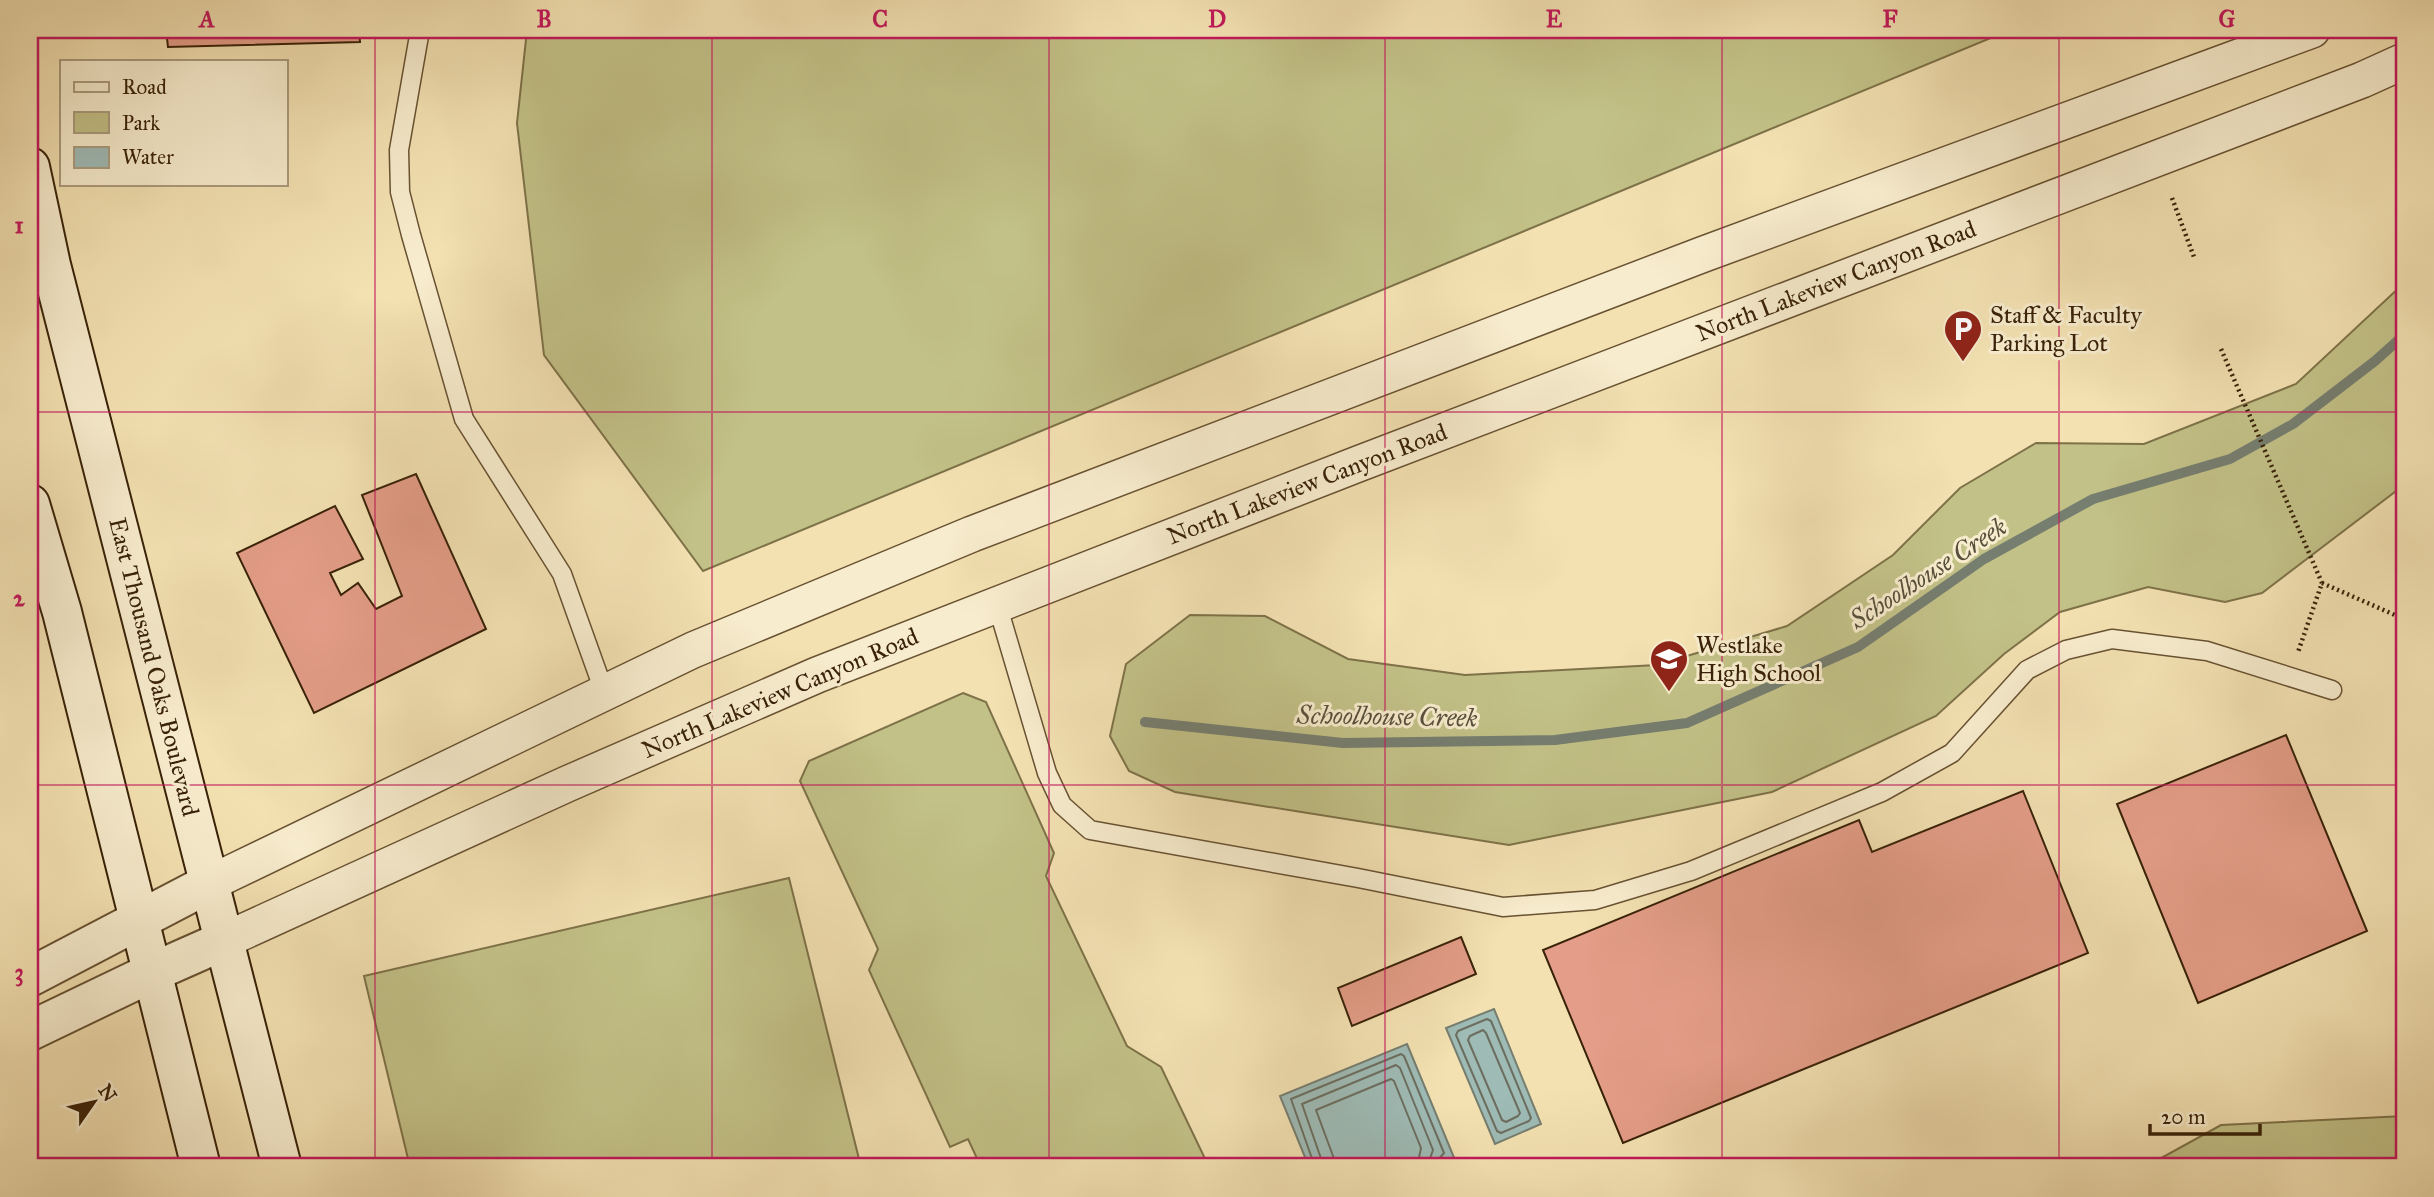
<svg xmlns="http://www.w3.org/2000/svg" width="2434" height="1197" viewBox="0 0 2434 1197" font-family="'IM FELL Great Primer',serif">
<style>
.green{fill:#c2c187;stroke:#7e7248;stroke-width:2}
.water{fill:#9ebbb6;stroke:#767e70;stroke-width:2}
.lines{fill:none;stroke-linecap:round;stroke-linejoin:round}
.shore{stroke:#6c6e5f;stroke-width:2}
.stream{stroke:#767e70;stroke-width:10}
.building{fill:#e49d88;stroke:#392208;stroke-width:2}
.service-casing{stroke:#685232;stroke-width:21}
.minor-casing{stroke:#685232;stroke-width:38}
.tertiary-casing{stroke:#685232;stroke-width:42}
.secondary-casing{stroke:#392208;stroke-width:42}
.path{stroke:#392208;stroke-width:4.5;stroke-dasharray:2 3.5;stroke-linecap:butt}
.service{stroke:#f7eccd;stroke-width:18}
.minor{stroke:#f7eccd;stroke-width:35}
.tertiary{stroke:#f7eccd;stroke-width:38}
.secondary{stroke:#f7eccd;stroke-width:38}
.grid{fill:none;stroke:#c2185b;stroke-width:2;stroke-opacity:0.55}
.labels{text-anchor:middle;stroke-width:6;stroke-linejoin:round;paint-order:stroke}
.street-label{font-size:24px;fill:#392208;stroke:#f7eccd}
.poi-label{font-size:24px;fill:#392208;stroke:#f7eccd;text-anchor:start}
.water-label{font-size:26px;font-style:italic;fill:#57503c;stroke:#f7eccd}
.neatline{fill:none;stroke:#c2185b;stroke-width:2.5}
.grid-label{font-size:23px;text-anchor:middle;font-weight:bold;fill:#c2185b}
</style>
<rect width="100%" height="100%" fill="#f3e1b2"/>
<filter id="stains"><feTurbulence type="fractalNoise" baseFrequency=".00286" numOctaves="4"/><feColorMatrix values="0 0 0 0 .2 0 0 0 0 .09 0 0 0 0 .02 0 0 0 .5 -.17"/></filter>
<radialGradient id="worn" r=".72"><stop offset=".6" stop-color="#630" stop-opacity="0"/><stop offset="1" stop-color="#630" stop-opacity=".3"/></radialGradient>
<path class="green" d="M527 30H2010L703 571 544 355 517 123Z
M2404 283V485L2262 593 2225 602 2148 587 2060 612 2004 654 1936 716 1772 792 1509 845 1175 792 1129 771 1110 736 1126 664 1190 615 1265 616 1348 659 1465 675 1657 665 1787 626 1893 555 1960 488 2036 443 2144 444 2296 384Z
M963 693 986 702 1054 853 1046 876 1127 1046 1161 1067 1209 1167H981L968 1139 950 1147 869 970 878 949 800 781 809 761Z
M789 878 861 1167H410L364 976Z
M2404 1116V1167H2145L2221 1125Z"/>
<path class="water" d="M1494 1009 1541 1124 1495 1144 1446 1028Z
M1407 1044 1455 1160 1436 1167H1309L1280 1096Z"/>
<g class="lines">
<path class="shore" d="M1487 1019 1491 1021 1531 1118 1529 1121 1501 1133 1497 1131 1456 1035 1458 1031Z
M1483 1030 1486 1033 1520 1113 1518 1116 1506 1122 1502 1120 1468 1040 1470 1036Z
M1315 1167 1291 1099 1401 1054 1404 1056 1444 1153 1437 1161 1436 1167
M1324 1167 1302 1104 1396 1065 1400 1068 1433 1150 1427 1167
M1334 1167 1333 1156 1316 1110 1391 1079 1394 1081 1421 1148 1417 1167"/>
<path class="stream" d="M1145 722 1343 743 1555 740 1687 723 1858 647 1984 559 2093 499 2230 459 2293 424 2375 361 2404 335"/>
</g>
<path class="building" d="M166 30H359L360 42 168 47Z
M416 474 486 629 314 713 237 553 335 506 363 559 330 573 341 595 358 583 376 609 402 596 362 495Z
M2286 735 2367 931 2198 1003 2117 804Z
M2023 791 2088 953 1623 1143 1543 950 1859 820 1872 852Z
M1461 937 1476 974 1352 1026 1338 988Z"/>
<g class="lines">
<defs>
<path id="service" d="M420 30 399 150 400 192 411 235 464 419 562 574 605 694
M997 604 1047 773 1062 805 1090 830 1358 878 1503 907 1595 900 1691 871 1882 792 1952 753 2027 670 2066 650 2112 639 2207 651 2332 690"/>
<path id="minor" d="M208 884 693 650 972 534 1704 254 2312 30
M223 941 567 784 817 675 1358 464 2362 80 2404 61"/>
<path id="tertiary" d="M30 977 208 884
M30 1031 153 972 223 941"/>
<path id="secondary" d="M30 167 51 265 282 1167
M30 504 62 612 201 1167"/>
</defs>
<use href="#service" class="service-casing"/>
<use href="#minor" class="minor-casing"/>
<use href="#tertiary" class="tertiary-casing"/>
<use href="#secondary" class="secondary-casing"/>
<path class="path" d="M2172 198 2194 257
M2221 349 2322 583 2298 652
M2322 583 2404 619"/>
<use href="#service" class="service"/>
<use href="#minor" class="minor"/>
<use href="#tertiary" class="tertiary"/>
<use href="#secondary" class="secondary"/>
</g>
<path class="grid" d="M375 30V1167M712 30V1167M1049 30V1167M1385 30V1167M1722 30V1167M2059 30V1167M30 412H2404M30 785H2404"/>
<defs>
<symbol id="parking-pin" viewBox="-11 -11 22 30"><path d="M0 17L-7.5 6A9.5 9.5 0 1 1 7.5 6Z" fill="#8f2418" stroke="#f7eccd"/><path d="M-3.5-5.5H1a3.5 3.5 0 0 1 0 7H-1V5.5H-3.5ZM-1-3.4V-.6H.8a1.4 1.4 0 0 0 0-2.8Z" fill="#fff"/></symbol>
<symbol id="school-pin" viewBox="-11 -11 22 30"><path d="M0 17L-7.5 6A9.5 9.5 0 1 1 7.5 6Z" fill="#8f2418" stroke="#f7eccd"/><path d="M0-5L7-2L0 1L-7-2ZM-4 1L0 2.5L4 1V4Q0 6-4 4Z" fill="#fff"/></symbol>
</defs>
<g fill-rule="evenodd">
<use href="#parking-pin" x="1941" y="307" width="44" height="60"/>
<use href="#school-pin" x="1647" y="637" width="44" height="60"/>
</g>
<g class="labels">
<g class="street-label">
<text transform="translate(1836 281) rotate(-21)" y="8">North Lakeview Canyon Road</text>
<text transform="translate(1307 484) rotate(-21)" y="8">North Lakeview Canyon Road</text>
<text transform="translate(154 667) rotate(76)" y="8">East Thousand Oaks Boulevard</text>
<text transform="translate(780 693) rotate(-23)" y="8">North Lakeview Canyon Road</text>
</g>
<g class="poi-label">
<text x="1990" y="323">Staff &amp; Faculty<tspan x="1990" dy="28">Parking Lot</tspan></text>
<text x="1696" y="653">Westlake<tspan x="1696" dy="28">High School</tspan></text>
</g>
<g class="water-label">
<text transform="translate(1928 573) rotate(-33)" y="9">Schoolhouse Creek</text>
<text transform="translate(1387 716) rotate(1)" y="9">Schoolhouse Creek</text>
</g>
</g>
<rect width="2434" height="1197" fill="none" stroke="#f3e1b2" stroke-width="77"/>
<rect x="60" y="60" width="228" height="126" fill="#f7eccd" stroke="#ab9b7e" stroke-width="2"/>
<rect x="74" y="82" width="35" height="10" fill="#f7eccd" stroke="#ab9b7e" stroke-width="2"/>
<text x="122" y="94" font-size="21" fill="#392208">Road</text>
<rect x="74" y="112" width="35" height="21" fill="#c2c187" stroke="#ab9b7e" stroke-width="2"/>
<text x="122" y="130" font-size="21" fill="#392208">Park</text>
<rect x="74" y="147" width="35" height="21" fill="#9ebbb6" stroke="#ab9b7e" stroke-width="2"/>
<text x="122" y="164" font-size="21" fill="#392208">Water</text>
<g transform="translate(94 1102) rotate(56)" stroke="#f7eccd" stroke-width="5" paint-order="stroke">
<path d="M0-5L12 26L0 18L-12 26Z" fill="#392208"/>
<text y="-10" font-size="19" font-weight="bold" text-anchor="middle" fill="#392208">N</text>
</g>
<path d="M2150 1124v10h110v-10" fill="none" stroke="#392208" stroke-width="3.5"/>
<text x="2161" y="1124" font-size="21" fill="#392208" stroke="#f7eccd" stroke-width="5" paint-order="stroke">20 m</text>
<rect x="38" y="38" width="2358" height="1120" class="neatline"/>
<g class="grid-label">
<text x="207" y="27">A</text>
<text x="544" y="27">B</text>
<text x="880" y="27">C</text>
<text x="1217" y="27">D</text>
<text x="1554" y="27">E</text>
<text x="1890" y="27">F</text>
<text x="2227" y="27">G</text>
<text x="19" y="233">1</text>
<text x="19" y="606">2</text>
<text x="19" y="980">3</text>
</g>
<rect width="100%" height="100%" filter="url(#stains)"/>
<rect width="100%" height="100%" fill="url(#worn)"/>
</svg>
